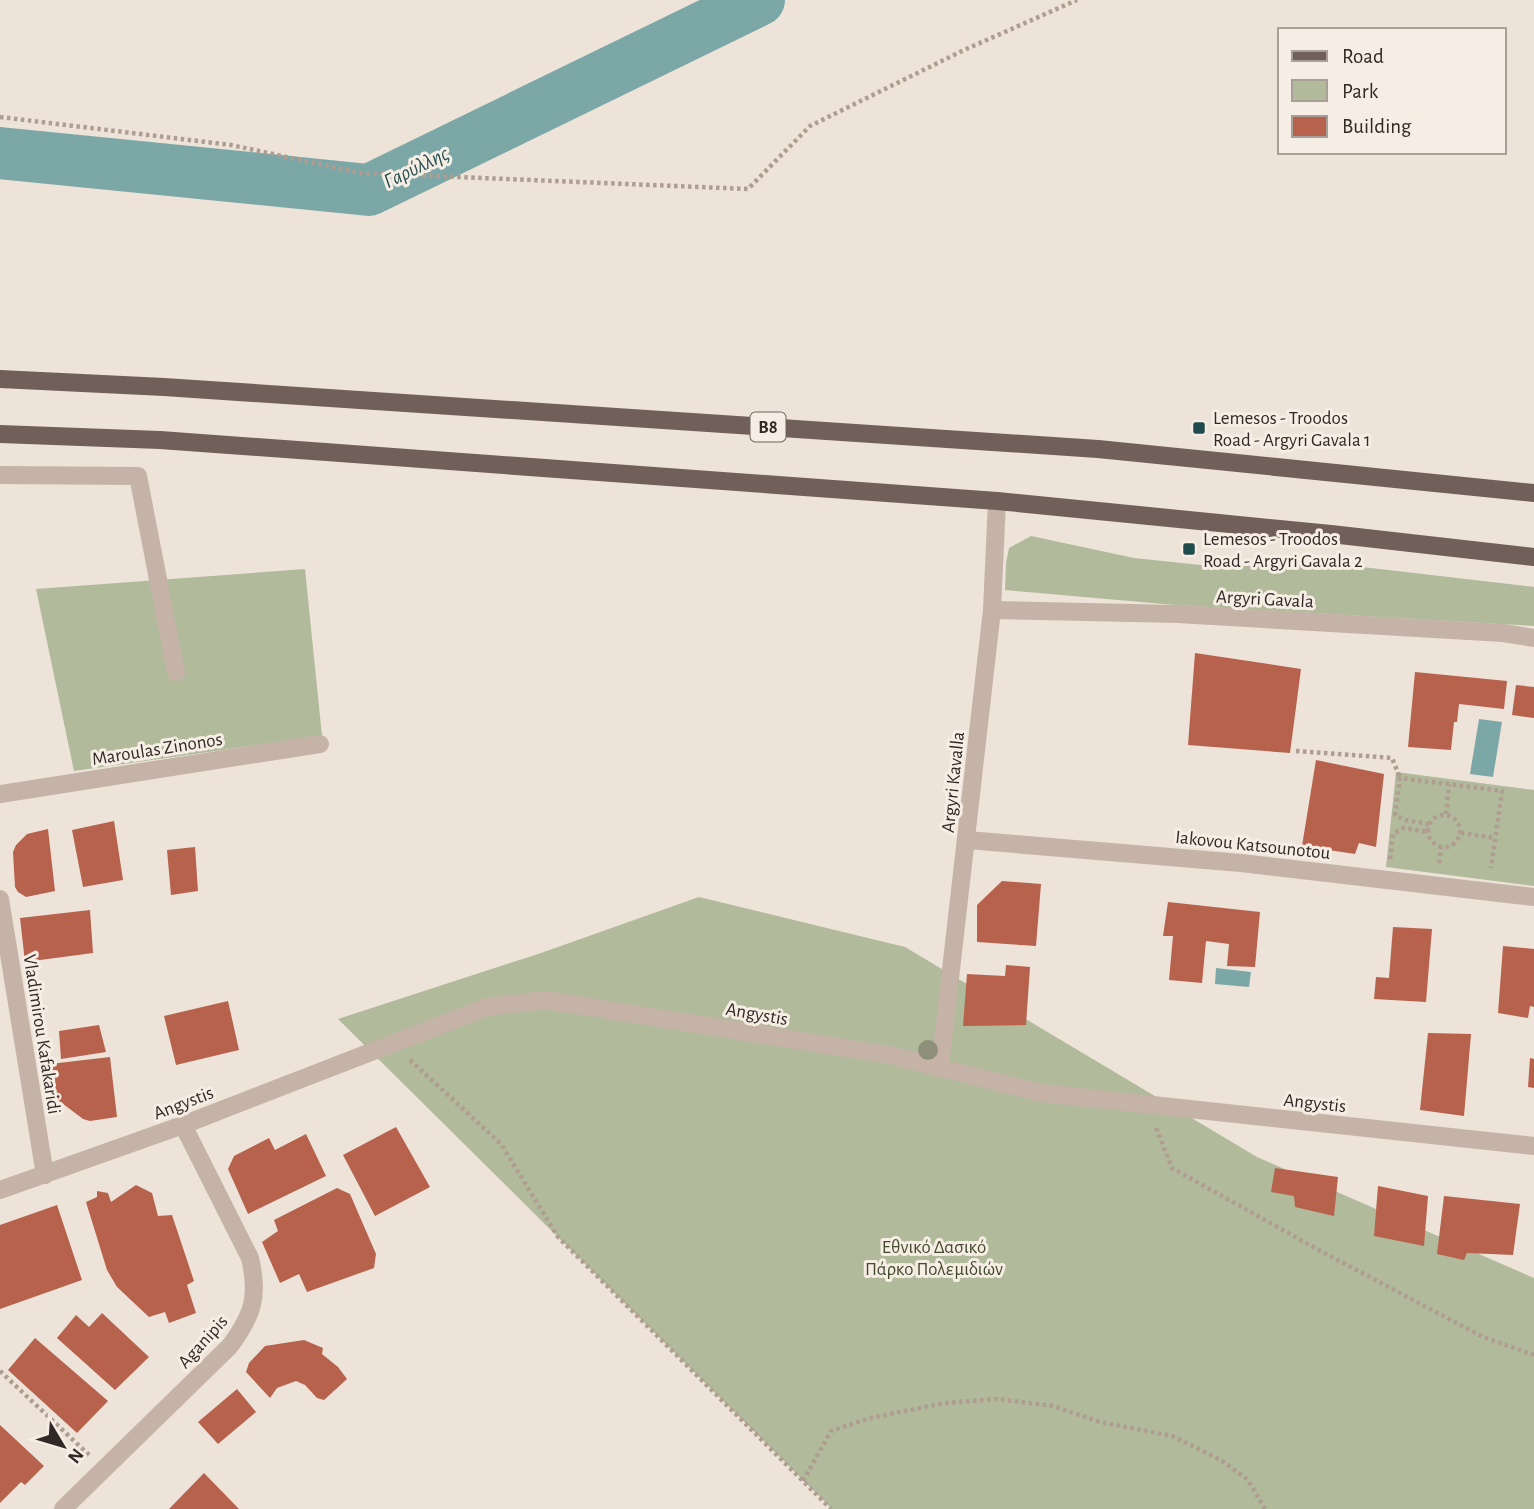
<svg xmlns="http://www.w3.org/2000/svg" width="1534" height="1509" viewBox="0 0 1534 1509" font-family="'Alegreya Sans',sans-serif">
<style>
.green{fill:#b1ba9b}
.water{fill:#7ba7a7}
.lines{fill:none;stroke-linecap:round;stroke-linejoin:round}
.river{stroke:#7ba7a7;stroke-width:52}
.building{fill:#b7624d}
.path{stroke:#af9d91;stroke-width:4.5;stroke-dasharray:3.5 3.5;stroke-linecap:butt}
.minor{stroke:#c4b3a6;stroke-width:18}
.major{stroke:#716059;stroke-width:18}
.tree{fill:#8f907a}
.poi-dot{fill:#214c4d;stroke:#f6ede4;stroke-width:2.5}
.labels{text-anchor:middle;stroke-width:6;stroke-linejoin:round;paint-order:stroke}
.shield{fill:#f6ede4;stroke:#6c645f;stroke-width:2}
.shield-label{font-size:18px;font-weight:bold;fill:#312926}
.poi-label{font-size:19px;fill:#312926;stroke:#f6ede4;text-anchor:start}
.street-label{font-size:19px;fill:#312926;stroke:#f6ede4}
.park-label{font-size:19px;fill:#424c2d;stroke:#f6ede4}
.water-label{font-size:21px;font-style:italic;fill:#214c4d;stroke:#f6ede4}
</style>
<rect width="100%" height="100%" fill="#ede3d9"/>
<path class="green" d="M1031 536 1134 558 1220 567 1328 563 1534 587V626L1175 605 1005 590 1006 563 1009 548Z
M305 569 322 736 74 771 36 589Z
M1396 772 1534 790V886L1386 867Z
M699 897 905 947 1257 1157 1534 1278V1509H832L338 1019 541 953Z"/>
<path class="water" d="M1479 719 1502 722 1493 777 1470 774Z
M1216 968 1251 972 1249 987 1215 984Z"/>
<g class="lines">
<path class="river" d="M0 153 369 190 759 0"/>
</g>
<path class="building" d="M1195 653 1301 669 1290 753 1188 745Z
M1415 672 1507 681 1504 709 1459 704 1457 722H1454L1451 750 1408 747Z
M1516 685 1534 687V718L1512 715Z
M1316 760 1384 774 1376 847 1359 843 1355 854 1302 846Z
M114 821 123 880 83 887 72 830Z
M48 829 55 891 26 897 18 892 15 887 13 852 16 845 27 834Z
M195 847 198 891 171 895 167 850Z
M1002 881 1041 884 1036 946 977 942V905Z
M1168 902 1260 912 1255 967 1227 966 1229 944 1206 941 1202 983 1169 980 1173 936H1163Z
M90 910 93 953 25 962 20 918Z
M1393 927 1432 929 1426 1002 1374 999 1376 977 1389 978Z
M1503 946 1534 949V1007L1530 1006 1528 1018 1498 1013Z
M1006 965 1030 967 1026 1025 963 1026 967 974 1005 976Z
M228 1001 239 1050 176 1065 164 1016Z
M99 1025 106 1052 61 1059 59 1031Z
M1428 1033 1471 1034 1464 1116 1420 1110Z
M110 1057 117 1117 90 1121 83 1119 54 1097 50 1064Z
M1530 1058 1534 1059V1088L1528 1087Z
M396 1127 430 1187 375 1216 343 1155Z
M306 1134 326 1176 248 1214 228 1169 234 1156 269 1138 275 1150Z
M1275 1168 1338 1177 1334 1216 1295 1207 1294 1196 1271 1192Z
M136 1185 152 1193 158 1216 172 1215 194 1281 187 1285 196 1313 169 1323 165 1312 149 1317 117 1287 107 1270 86 1202 97 1197V1191L108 1193 111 1202Z
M1378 1186 1428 1196 1424 1246 1374 1236Z
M337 1188 350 1194 376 1254 374 1268 307 1292 299 1274 280 1283 262 1242 278 1231 274 1220Z
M1444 1196 1520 1204 1513 1255 1467 1253 1464 1260 1437 1254Z
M57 1205 82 1280 0 1309V1225Z
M102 1313 149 1357 115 1390 57 1338 76 1315 89 1327Z
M35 1338 108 1401 77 1433 8 1370Z
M304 1340 323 1348 322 1354 338 1367 347 1379 324 1400 317 1398 305 1385 296 1381 277 1388 270 1398 246 1372 249 1363 265 1346Z
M237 1389 256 1412 218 1444 198 1422Z
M0 1425 44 1466 25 1485 21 1482 0 1503Z
M204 1473 239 1509H169Z"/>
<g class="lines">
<path class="path" d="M0 117 231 145 361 173 748 189 810 126 964 50 1077 0
M1296 751 1392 758 1400 778
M1446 814 1449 784
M1428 831a16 16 0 1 1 32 0a16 16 0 1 1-32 0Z
M1429 824 1405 820 1395 815 1400 778 1502 791 1491 868
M1461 833 1495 838
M1390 859 1393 834 1404 828 1428 832
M1439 863 1441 847
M410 1060 501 1144 558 1237 831 1509
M1156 1128 1172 1168 1315 1248 1483 1337 1534 1355
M0 1371 89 1455
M803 1481 831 1431 870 1418 945 1403 997 1399 1053 1406 1100 1422 1172 1436 1221 1460 1248 1480 1265 1509"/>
<path class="minor" d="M0 475 138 476 176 672
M992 610 1178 614 1503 633 1534 638
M0 794 320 744
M967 840 1241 863 1534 897
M0 899 45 1175
M940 1066 992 610 997 501
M0 1190 183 1125 487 1007 545 1000 890 1055 1041 1093 1534 1146
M63 1509 230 1346C253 1315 259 1296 250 1258L183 1125"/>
<path class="major" d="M0 379 164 387 1098 449 1534 493
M0 434 160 440 997 501 1331 534 1534 557"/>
</g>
<circle class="tree" cx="928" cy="1050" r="10"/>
<g class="poi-dot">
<rect x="1192" y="421" width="14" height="14" rx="3.5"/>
<rect x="1182" y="542" width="14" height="14" rx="3.5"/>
</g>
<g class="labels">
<rect class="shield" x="750.5" y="412.5" width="35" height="29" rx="5"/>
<g class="shield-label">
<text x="768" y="433">B8</text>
</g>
<g class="poi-label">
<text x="1213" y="424">Lemesos - Troodos<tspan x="1213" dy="22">Road - Argyri Gavala 1</tspan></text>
<text x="1203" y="545">Lemesos - Troodos<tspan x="1203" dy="22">Road - Argyri Gavala 2</tspan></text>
</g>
<g class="street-label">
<text transform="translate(1265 598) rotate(3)" y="7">Argyri Gavala</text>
<text transform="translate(157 748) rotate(-9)" y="7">Maroulas Zinonos</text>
<text transform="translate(952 782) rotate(-84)" y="7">Argyri Kavalla</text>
<text transform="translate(1253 844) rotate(6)" y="7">Iakovou Katsounotou</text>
<text transform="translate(757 1013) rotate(10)" y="7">Angystis</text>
<text transform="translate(43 1034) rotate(81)" y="7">Vladimirou Kafakaridi</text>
<text transform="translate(183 1102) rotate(-21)" y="7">Angystis</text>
<text transform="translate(1315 1102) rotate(6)" y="7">Angystis</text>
<text transform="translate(202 1341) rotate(-48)" y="7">Aganipis</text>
</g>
<g class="park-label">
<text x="934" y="1253">Εθνικό Δασικό<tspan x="934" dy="22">Πάρκο Πολεμιδιών</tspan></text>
</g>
<g class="water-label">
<text transform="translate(416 167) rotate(-26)" y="7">Γαρύλλης</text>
</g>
</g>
<rect x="1278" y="28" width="228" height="126" fill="#f6ede4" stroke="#a79f98" stroke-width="2"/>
<rect x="1292" y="51" width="35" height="10" fill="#716059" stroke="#a79f98" stroke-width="2"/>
<text x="1342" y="63" font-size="21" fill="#312926">Road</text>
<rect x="1292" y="80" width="35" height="21" fill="#b1ba9b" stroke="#a79f98" stroke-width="2"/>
<text x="1342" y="98" font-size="21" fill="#312926">Park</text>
<rect x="1292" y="116" width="35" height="21" fill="#b7624d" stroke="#a79f98" stroke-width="2"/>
<text x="1342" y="133" font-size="21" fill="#312926">Building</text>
<g transform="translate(63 1446) rotate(128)" stroke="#f6ede4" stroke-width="5" paint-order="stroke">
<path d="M0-5L12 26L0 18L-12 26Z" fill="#312926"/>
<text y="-10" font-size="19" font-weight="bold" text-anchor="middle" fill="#312926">N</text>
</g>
</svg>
